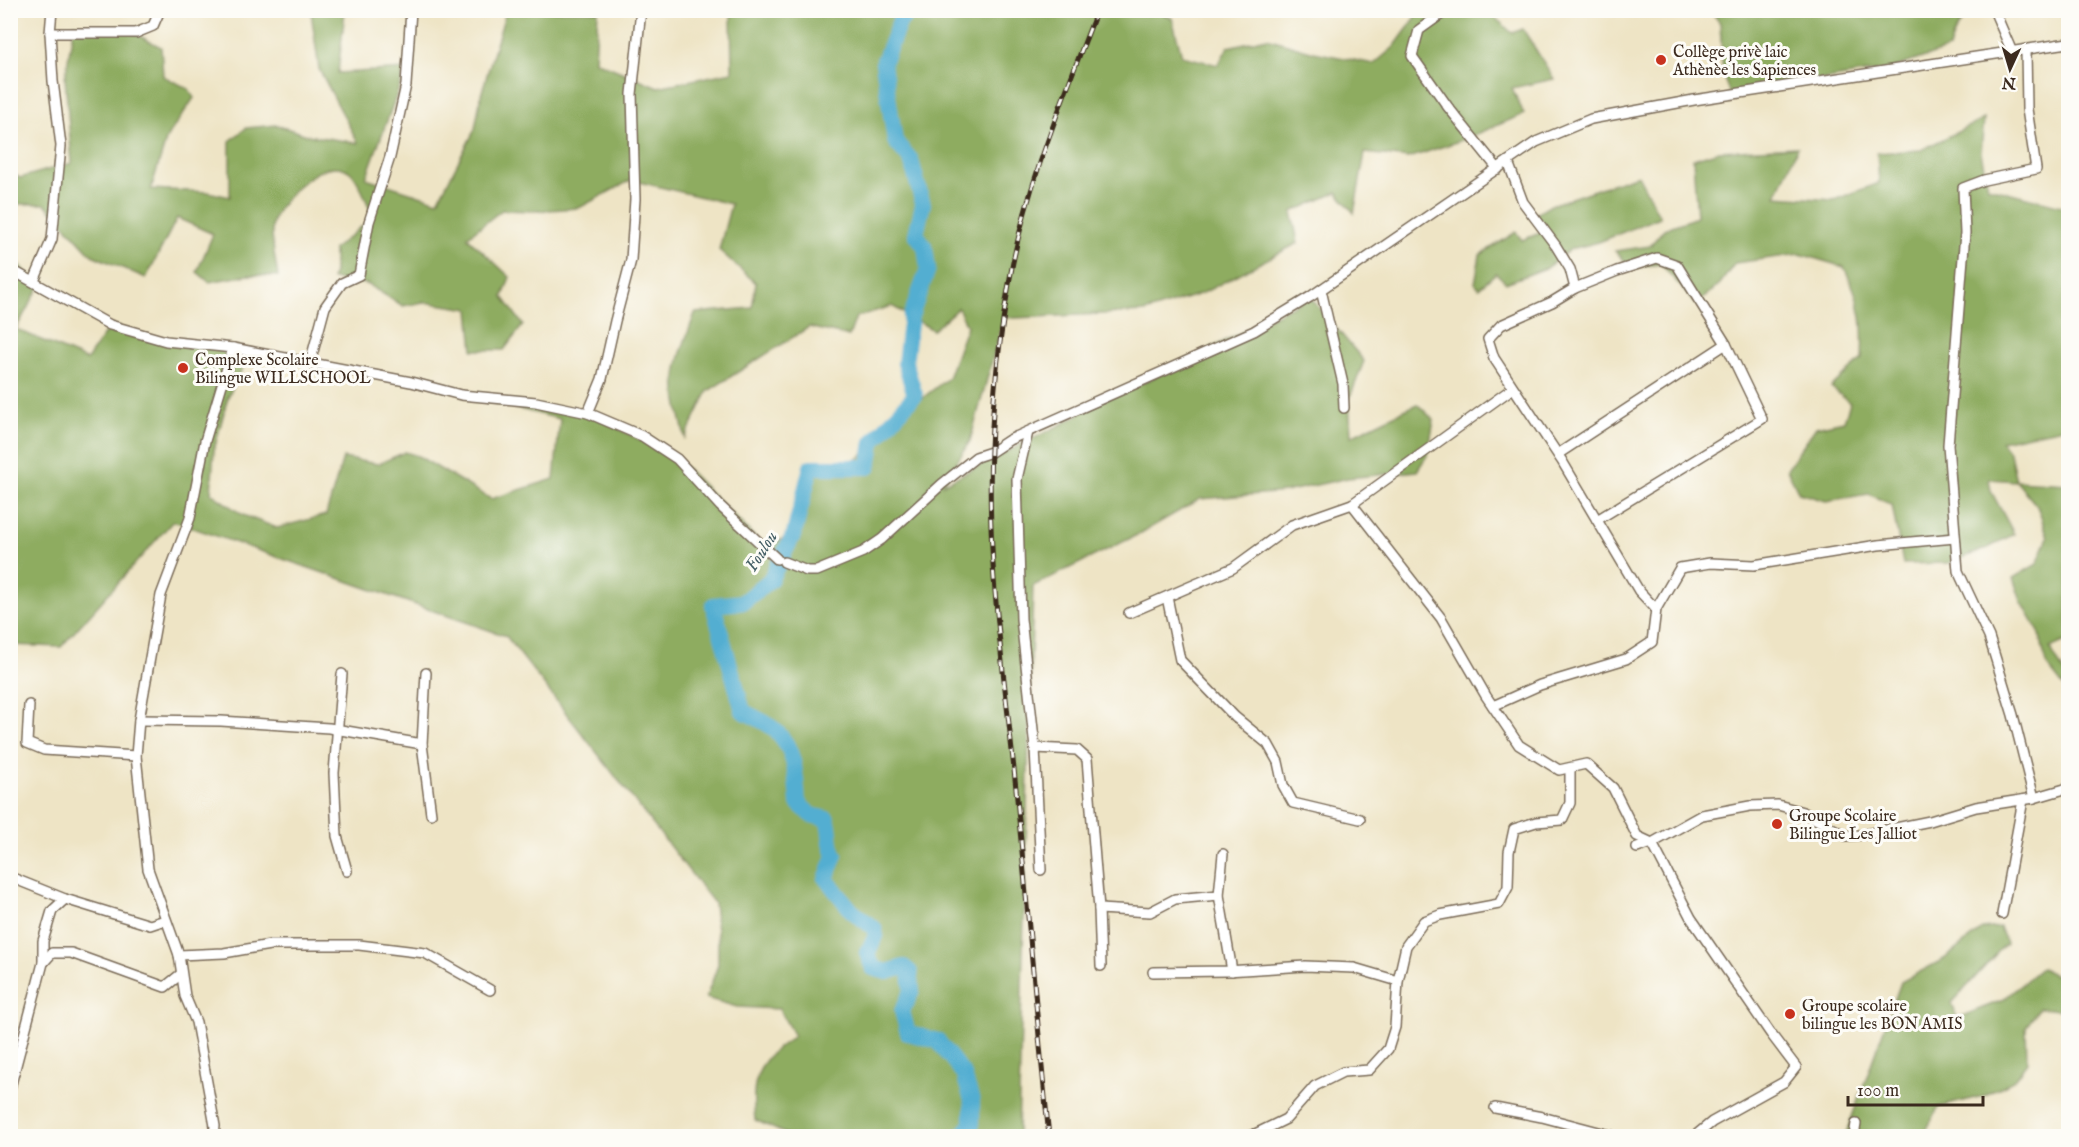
<svg xmlns="http://www.w3.org/2000/svg" width="2079" height="1147" font-family="'IM FELL English',serif">
	<rect width="100%" height="100%" fill="#fdfcf7"/>
	<filter id="ink" filterUnits="userSpaceOnUse"><feTurbulence type="fractalNoise" baseFrequency=".0167" numOctaves="2"/><feDisplacementMap in="SourceGraphic" scale="12" xChannelSelector="R" yChannelSelector="G"/><feConvolveMatrix kernelMatrix="1 2 1 2 8 2 1 2 1" color-interpolation-filters="sRGB"/></filter>
	<filter id="wash" filterUnits="userSpaceOnUse"><feTurbulence type="fractalNoise" baseFrequency=".008" numOctaves="4" result="noise"/><feDisplacementMap in="SourceGraphic" scale="24" xChannelSelector="R" yChannelSelector="G"/><feGaussianBlur stdDeviation="1.35" result="paint"/><feColorMatrix in="noise" values="0 0 0 0 0 0 0 0 0 0 0 0 0 0 0 0 0 1.4 0 .05"/><feComposite in="paint" operator="in"/></filter>
	<g filter="url(#wash)">
		<rect width="100%" height="100%" fill="#eee4c5"/>
		<g fill="#8eac60" stroke="#646b3f" stroke-width="1.5">
			<path d="M731 10 1155 11 1172 18 1182 56 1218 65 1228 47 1267 38 1314 52 1374 64 1394 47 1416 17 1411 11H1488L1512 33 1523 29 1554 79 1512 88 1524 114 1465 139 1409 158 1365 153 1354 213 1337 192 1292 212 1298 243 1203 293 1145 312 1014 318 1004 317 970 441 943 484 1060 425 1075 417 1088 406 1147 381 1310 297 1364 361 1349 400 1351 436 1417 404 1434 420 1428 454 1417 471 1348 478 1285 492 1200 499 1141 533 1033 586 1018 1136H790L755 1120C752 1092 753 1070 775 1050 781 1045 789 1041 794 1036L779 1009 737 1007 706 998 718 965V941L714 903 506 636 173 521 61 647 11 645V260L19 264 34 281 44 278 16 329 87 360 110 325 166 341 239 350 247 359 228 397 214 450 211 493 243 515 277 528 326 515 343 458 378 464 405 452 418 456 491 499 554 479 560 419 461 395 588 413 677 459 760 542 778 541 794 534 811 467 831 462 858 459 915 395 921 399 948 378 967 326 958 308 933 330 892 306 856 317 849 336 809 327 708 391 685 438C681 418 674 397 676 377 678 355 688 334 695 313L752 308 756 283 719 250 731 204 631 180 579 208 534 211 502 210 467 237 510 277 503 297 523 325 504 350H473L469 309 424 302 403 306 367 284 332 279 334 272V249L373 217C368 205 359 179 350 172 325 152 281 198 273 221 269 232 276 263 278 276L249 275 209 282 197 272 213 234 177 218 146 278 92 255 45 204H11V173L20 178 72 163 65 78 74 24 126 29 161 47 163 76 189 89 194 98 167 137 151 189 208 192 230 197V141L246 128 277 125 307 135 358 143 319 69 311 12 345 11 338 73 406 69 366 178 438 201 475 129 481 95 506 11H598L595 61 658 87 732 72Z"/>
			<path d="M1711 11H1972C1960 22 1953 32 1949 49L1890 69 1730 94 1723 76 1720 23Z"/>
			<path d="M1984 119 1981 153 1988 187 2065 207 2068 205V427L2001 441 2010 453 2016 481 2068 484V640L2050 648 2068 680V692L2046 664 2040 634 2021 601 2013 578 2037 564 2048 537 2037 506 2016 481 1989 479 1991 491 2014 534 1988 548 1949 563 1903 564 1892 505 1869 494 1826 501 1799 493 1787 469 1816 427 1844 421 1850 403 1831 387 1862 359C1864 321 1861 301 1844 267L1800 254 1735 263 1720 284 1696 304 1661 264 1632 268 1615 251 1650 246 1664 229 1697 217 1693 159 1719 151 1798 147 1776 196 1834 200 1879 183 1877 153 1921 150Z"/>
			<polygon points="1638,175 1660,217 1599,242 1571,249 1546,268 1506,283 1496,273 1479,288 1475,283 1480,255 1516,232 1522,240 1543,232 1536,214 1551,205"/>
			<polygon points="2000,927 2006,943 1952,1003 1957,1018 2003,1000 2041,968 2055,975 2068,975 2068,1011 2039,1008 2026,1027 2027,1062 2013,1081 1983,1096 1939,1107 1923,1136 1845,1136 1901,982 1944,959 1982,929"/>
		</g>
		<g fill="none" stroke-linecap="round" stroke-linejoin="round">
			<path stroke="#53aed1" stroke-width="16" d="M911 10 900 21 883 63 895 141 911 160 923 204 916 234 925 247 928 269 911 316 905 363 915 395 873 442 869 467H811L794 534 770 580 743 602 713 605 743 711C753 717 768 722 776 731 796 749 796 778 798 803L811 815 827 819C832 833 828 842 835 855L826 879 852 911 874 928 876 936 867 953 873 968 887 972 904 967 910 972 912 991 902 1011 908 1033 938 1041 964 1075 972 1101V1124L961 1136"/>
		</g>
	</g>
	<g filter="url(#ink)">
		<g fill="none" stroke-linecap="round" stroke-linejoin="round">
			<g stroke="#7a6b58" stroke-width="12">
				<g id="minor">
					<polyline points="1447,10 1419,30 1412,56 1448,107 1498,169"/>
					<polyline points="1994,10 2012,52"/>
					<polyline points="50,33 136,33 153,26 160,10"/>
					<polyline points="2026,50 2027,109 2036,169 1984,180 1963,188 1965,233 1948,445 1958,571 1989,637 2013,715 2034,798"/>
					<polyline points="1508,162 1523,202 1556,246 1570,269 1575,288 1552,302 1501,325 1488,339 1494,358 1562,461 1639,591 1656,609"/>
					<polyline points="10,269 110,325 166,341 233,348 411,382 461,395 536,402 588,413 642,436 677,459 720,506 777,559"/>
					<polyline points="34,281 52,239 61,146 53,81 50,33 52,10"/>
					<polyline points="1575,288 1617,271 1657,258 1677,265 1726,344 1762,419 1597,520"/>
					<polyline points="1321,290 1343,384 1344,408"/>
					<polyline points="310,363 325,307 342,283 359,275 369,222 390,157 406,85 411,10"/>
					<polyline points="588,413 602,379 615,321 631,260 635,199 632,94 641,10"/>
					<polyline points="1028,432 1017,479 1021,619 1035,748 1041,870"/>
					<polyline points="1558,454 1726,344"/>
					<polyline points="1352,504 1441,618 1486,696 1519,745 1559,770 1586,764 1613,788 1637,836 1652,843 1691,918 1771,1034 1796,1067 1784,1082 1712,1122 1695,1136"/>
					<polyline points="784,562 807,571 817,571 863,552 882,539 942,484 976,457 991,452 1009,440 1254,331 1310,297 1536,142 1591,119 1694,100 2068,43"/>
					<polyline points="1167,597 1180,660 1235,717 1268,744 1278,762 1283,785 1293,803 1360,819"/>
					<polyline points="1129,613 1233,568 1292,525 1352,504 1513,388"/>
					<polyline points="426,673 422,744 431,814"/>
					<polyline points="342,674 334,773 337,836 347,871"/>
					<polyline points="29,705 27,743 44,750 136,756"/>
					<polyline points="1493,706 1540,685 1626,659 1652,642 1656,609 1680,568 1710,563 1754,565 1878,545 1955,538"/>
					<polyline points="139,720 221,721 329,728 422,744"/>
					<polyline points="1035,748 1077,750 1087,759 1099,909 1101,966"/>
					<polyline points="1637,848 1652,843 1702,815 1750,806 1778,805 1803,812 1846,836 1862,835 1930,821 1976,807 2034,798 2068,788"/>
					<polyline points="1223,854 1219,895 1232,971"/>
					<polyline points="10,877 65,899 150,925 165,920"/>
					<polyline points="1099,909 1150,912 1175,899 1219,895"/>
					<polyline points="2002,914 2023,800"/>
					<polyline points="179,955 224,953 270,945 359,945 425,953 490,990"/>
					<polyline points="43,963 52,953 71,953 165,987 181,974"/>
					<polyline points="1153,972 1227,971 1305,966 1354,968 1398,981"/>
					<polyline points="10,1088 43,963 43,941 52,911 65,899"/>
					<polyline points="1495,1108 1542,1117 1614,1136"/>
					<polyline points="214,1136 215,1126 196,1022 185,996 179,955 148,869 136,756 139,720 161,595 190,518 205,441 233,348"/>
					<polyline points="1251,1136 1286,1119 1315,1086 1343,1072 1369,1070 1388,1049 1395,1027 1398,981 1406,946 1424,921 1440,915 1499,904 1508,887 1509,852 1514,829 1536,822 1562,820 1570,803 1570,768"/>
					<polyline points="1854,1136 1856,1124"/>
				</g>
			</g>
			<use href="#minor" stroke="#fff" stroke-width="9"/>
			<g stroke="#3b2a1e" stroke-width="5">
				<path id="rail" d="M1049 1136C1037 1024 1028 911 1017 799 1006 683 986 566 991 449 993 392 1000 334 1010 278 1026 186 1064 97 1097 10"/>
			</g>
			<use href="#rail" stroke="#fdfcf7" stroke-width="3" stroke-dasharray="9" stroke-linecap="butt"/>
		</g>
	</g>
	<g fill="#c8321e" stroke="#fdfcf7" stroke-width="2">
		<circle cx="1661" cy="60" r="6"/>
		<circle cx="183" cy="368" r="6"/>
		<circle cx="1777" cy="824" r="6"/>
		<circle cx="1790" cy="1014" r="6"/>
	</g>
	<g text-anchor="middle" stroke-width="6" stroke-linejoin="round" paint-order="stroke">
		<g font-size="16" fill="#3b2a1e" stroke="#fdfcf7" text-anchor="start">
			<text x="1673" y="57">Collège privè laic<tspan x="1673" dy="18">Athènèe les Sapiences</tspan></text>
			<text x="195" y="365">Complexe Scolaire<tspan x="195" dy="18">Bilingue WILLSCHOOL</tspan></text>
			<text x="1789" y="821">Groupe Scolaire<tspan x="1789" dy="18">Bilingue Les Jalliot</tspan></text>
			<text x="1802" y="1011">Groupe scolaire<tspan x="1802" dy="18">bilingue les BON AMIS</tspan></text>
		</g>
		<g font-size="18" font-style="italic" fill="#455f66" stroke="#fdfcf7">
			<text transform="translate(761 551) rotate(-58)" y="6">Foulou</text>
		</g>
	</g>
	<rect width="2079" height="1147" fill="none" stroke="#fdfcf7" stroke-width="36"/>
	<g transform="translate(2010 69) rotate(184)" stroke="#fdfcf7" stroke-width="4.5" paint-order="stroke">
	<path d="M0-4.5L10 22L0 15L-10 22Z" fill="#3b2a1e"/>
	<text y="-9" font-size="16" font-weight="bold" text-anchor="middle" fill="#3b2a1e">N</text>
	</g>
	<path d="M1848 1096v9h135v-9" fill="none" stroke="#3b2a1e" stroke-width="3"/>
	<text x="1857" y="1096" font-size="18" fill="#3b2a1e" stroke="#fdfcf7" stroke-width="4.5" paint-order="stroke">100 m</text>
</svg>
